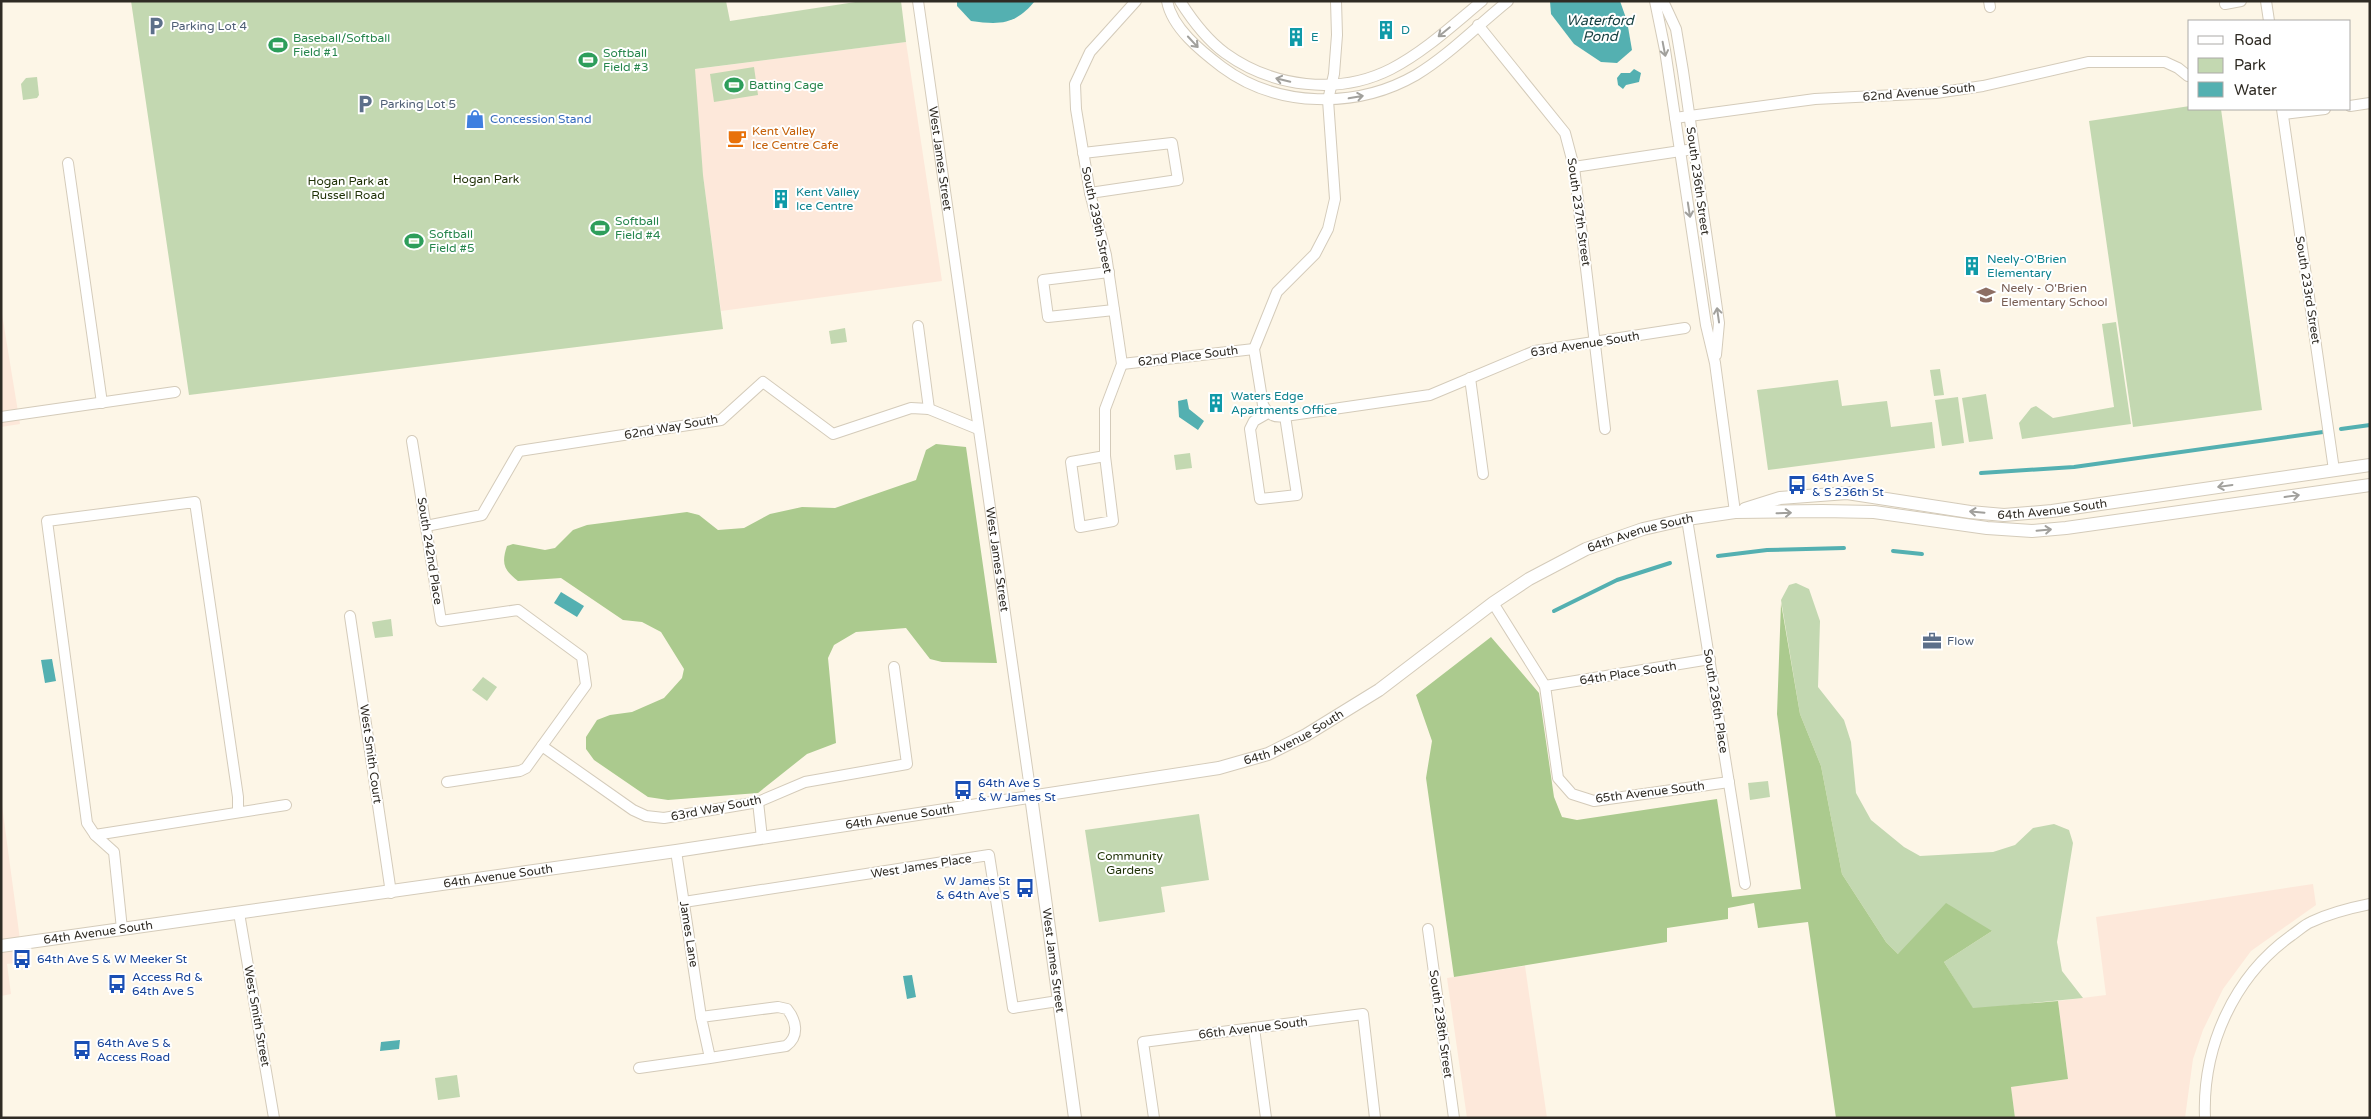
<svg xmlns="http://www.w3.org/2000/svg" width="2371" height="1119" font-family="'Varela Round',sans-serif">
	<rect width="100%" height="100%" fill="#fdf6e7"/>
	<g fill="#fde8da">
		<polygon points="906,42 942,281 721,311 689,70"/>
		<polygon points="1,308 20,424 1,427"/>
		<polygon points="1,798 23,962 7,964 11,994 1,996"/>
		<polygon points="2313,884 2316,905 2251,951 2223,989 2203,1030 2193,1059 2185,1118 2015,1118 2011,1087 2068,1079 2058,1001 2106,995 2096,917"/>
		<polygon points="1525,966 1547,1118 1467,1118 1447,978"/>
	</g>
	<g fill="#c3d8b1">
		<polygon points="131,1 726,1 730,21 862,1 901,1 906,42 695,69 703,175 723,329 189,395"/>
		<polygon points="754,67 758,95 714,102 710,74"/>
		<polygon points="37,77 39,95 37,98 23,100 21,84 26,78"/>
		<polygon points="2190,106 2190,109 2221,109 2262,410 2133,427 2089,121"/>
		<polygon points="2116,322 2131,424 2022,439 2019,423 2031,408 2036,406 2053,418 2114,407 2102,324"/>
		<polygon points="845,328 847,342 831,344 829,331"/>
		<polygon points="1940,369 1944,395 1934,396 1930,370"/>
		<polygon points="1838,380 1842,406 1887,401 1891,427 1932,422 1935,448 1768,470 1757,390"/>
		<polygon points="1986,394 1993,439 1969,442 1962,398"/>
		<polygon points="1958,397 1964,443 1942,446 1935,400"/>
		<polygon points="1190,453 1192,468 1176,470 1174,455"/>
		<polygon points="1796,583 1809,589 1820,621 1818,687 1844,720 1851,742 1856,793 1871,820 1904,847 1920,856 1993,852 2015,845 2033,828 2054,824 2069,830 2073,843 2057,942 2062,971 2083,998 1973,1009 1944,962 1992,931 1898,954 1886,942 1842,874 1821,766 1800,714 1781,600 1789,585"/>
		<polygon points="391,619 393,636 375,638 372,622"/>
		<polygon points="483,677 497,687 487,701 472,690"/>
		<polygon points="1768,781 1770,797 1750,800 1748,783"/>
		<polygon points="1199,814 1209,880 1161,887 1165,912 1099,922 1085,830"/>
		<polygon points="457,1075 460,1097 438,1100 435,1078"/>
	</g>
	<g fill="#abca8e">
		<path d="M936 444 966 447 997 663 942 662 930 659 906 628 856 632 834 645 828 658 836 743 807 754 758 793 668 800 648 797 594 760 586 749V737L597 720 610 715 632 712 664 698 682 678 684 669 661 632 642 622 623 620 561 578 518 581C504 570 501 564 507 546L513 544 545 550 555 548 573 530 587 525 687 512 699 515 718 530 744 528 770 514 802 507 835 508 916 480 926 450Z"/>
		<polygon points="1781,603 1800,714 1821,766 1842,874 1886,942 1898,954 1946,903 1992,931 1944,962 1973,1008 2058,1001 2068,1079 2011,1087 2015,1118 1836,1118 1808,922 1758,928 1754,903 1728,908 1728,919 1667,928 1667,942 1454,977 1426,778 1432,741 1416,695 1491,637 1539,693 1554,797 1562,817 1577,820 1717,799 1732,897 1801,889 1777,714"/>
	</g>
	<g fill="#54b0b1">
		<path d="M957 1H1035C1015 25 1000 25 971 21L957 6Z"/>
		<polygon points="1550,1 1620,1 1627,21 1632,50 1617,63 1601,62 1574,44 1551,14"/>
		<polygon points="1634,69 1641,73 1639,82 1626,85 1623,89 1618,85 1617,78 1621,73 1630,73"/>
		<polygon points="1187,399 1189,409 1204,421 1198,430 1179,417 1178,401"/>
		<polygon points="561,592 584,606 577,617 554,603"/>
		<polygon points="52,659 56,681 45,683 41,660"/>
		<polygon points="912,975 916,997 907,999 903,976"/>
		<polygon points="400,1040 399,1049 380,1051 381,1042"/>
	</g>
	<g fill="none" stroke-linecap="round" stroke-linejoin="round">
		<g stroke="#54b0b1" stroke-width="4">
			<polyline points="2341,429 2370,425"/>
			<polyline points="1981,473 2074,467 2323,432"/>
			<polyline points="1893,551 1922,554"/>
			<polyline points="1718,556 1767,550 1844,548"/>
			<polyline points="1554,611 1617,580 1670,563"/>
		</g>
		<g stroke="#d4cbba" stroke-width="12">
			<g id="minor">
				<path id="s1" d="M918 1 1031 796"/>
				<path d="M1167 1C1172 28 1201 51 1222 67 1277 108 1357 109 1416 75 1449 55 1478 25 1508 1"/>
				<path d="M1180 1C1192 20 1206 39 1225 53 1272 87 1338 96 1391 69 1424 52 1453 25 1482 1"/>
				<polyline points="1655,1 1665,50 1706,325 1715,363 1735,512"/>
				<polyline points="1663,1 1676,29 1683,71 1719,323 1716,355"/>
				<polyline points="1989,1 1990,7"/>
				<polyline points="2266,1 2269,21"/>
				<polyline points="2225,4 2241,1"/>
				<polyline points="1478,25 1565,133 1574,167 1605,429"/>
				<polyline points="2350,106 2370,103"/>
				<polyline points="2282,109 2334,470"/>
				<polyline points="2283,114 2325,109"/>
				<polyline points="1675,118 1815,99 1936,93 1983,86 2088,62 2165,62 2178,68 2188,76"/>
				<polyline points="1083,153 1172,143 1178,180 1090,193"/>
				<polyline points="68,163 102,403"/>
				<polyline points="1574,167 1687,150"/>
				<polyline points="1109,272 1043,280 1048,317 1114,310"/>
				<polyline points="918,326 929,409"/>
				<polyline points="1122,364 1254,349"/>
				<polyline points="1470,378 1483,474"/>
				<path d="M1268 413 1254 421 1250 429 1260 499 1297 495 1285 416C1274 418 1269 415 1263 405L1254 349 1277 292 1315 254 1328 229 1335 199 1328 100 1334 74 1337 35 1336 1"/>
				<polyline points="1285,416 1430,395 1535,351 1685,328"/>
				<polyline points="1,417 175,392"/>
				<polyline points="412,441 441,621 518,610 582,657 586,685 526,768 520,771 447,782"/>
				<polyline points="1105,456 1071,462 1080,527 1113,521 1105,456 1105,409 1122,364 1106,255 1090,193 1076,109 1075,84 1090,52 1136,1"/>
				<polyline points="1687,519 1745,884"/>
				<polyline points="426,526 482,515 519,451 721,420 763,382 833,434 911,408 929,409 978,429"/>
				<polyline points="1493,603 1545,686 1558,778 1572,794 1594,801 1729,782"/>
				<polyline points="350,616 391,893"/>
				<polyline points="1545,686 1710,659"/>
				<polyline points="542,746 633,810 646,816 664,818 758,802 805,782 907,764 894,667"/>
				<polyline points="758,802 762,838"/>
				<polyline points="95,835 286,805"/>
				<polyline points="676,851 701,1017"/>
				<polyline points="684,902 989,855 1013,1008 1058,1001"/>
				<polyline points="239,913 274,1118"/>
				<polyline points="122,929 114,852 95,835 87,823 47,521 195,502 238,797 238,812"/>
				<polyline points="1428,929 1454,1118"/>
				<polyline points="1254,1028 1266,1118"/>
				<path d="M639 1068 710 1058 701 1017 778 1007 787 1009C796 1020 800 1036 786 1046L710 1058"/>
				<polyline points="1154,1118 1143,1042 1363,1014 1375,1118"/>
				<path d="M2205 1118C2202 1047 2234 976 2292 935 2298 931 2304 925 2311 922 2330 913 2350 908 2370 904"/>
			</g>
		</g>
		<g stroke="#d4cbba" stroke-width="14">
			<g id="tertiary">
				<path id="s2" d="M1745 509 1780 498 1847 493 1970 512 2004 515 2052 511 2370 465"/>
				<path id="s3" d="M1031 796 1075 1118"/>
				<path id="s4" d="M1 946 676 851 1219 768 1268 754 1306 735 1379 690 1493 603 1529 579 1586 549 1643 529 1687 519 1735 512 1822 511 1874 512 1987 528 2032 531 2066 528 2370 485"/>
			</g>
		</g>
		<use href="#minor" stroke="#fff" stroke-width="10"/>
		<use href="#tertiary" stroke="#fff" stroke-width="12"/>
	</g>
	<defs><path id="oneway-shaft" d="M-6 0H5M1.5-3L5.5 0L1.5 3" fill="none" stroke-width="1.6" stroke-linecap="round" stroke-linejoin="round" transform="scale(1.25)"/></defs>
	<g stroke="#a1a09c">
		<use href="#oneway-shaft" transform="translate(1444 32) rotate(141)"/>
		<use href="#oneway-shaft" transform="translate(1193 42) rotate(47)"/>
		<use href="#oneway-shaft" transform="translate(1664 49) rotate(79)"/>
		<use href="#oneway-shaft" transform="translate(1283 80) rotate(-166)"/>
		<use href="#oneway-shaft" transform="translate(1356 97) rotate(-10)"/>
		<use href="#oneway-shaft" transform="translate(1689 210) rotate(81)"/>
		<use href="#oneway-shaft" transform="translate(1718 315) rotate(-98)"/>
		<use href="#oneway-shaft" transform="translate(2225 486) rotate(172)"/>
		<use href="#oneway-shaft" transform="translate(2292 496) rotate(-8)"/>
		<use href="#oneway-shaft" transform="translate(1977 512) rotate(-175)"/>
		<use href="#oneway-shaft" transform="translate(1784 513) rotate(-2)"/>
		<use href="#oneway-shaft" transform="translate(2044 530) rotate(-5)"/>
	</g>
	<defs>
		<g id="parking-bare" transform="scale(1.5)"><path d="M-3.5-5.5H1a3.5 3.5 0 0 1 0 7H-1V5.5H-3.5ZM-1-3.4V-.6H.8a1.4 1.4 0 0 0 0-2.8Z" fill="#5c6f8a" stroke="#fff" stroke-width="2.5" paint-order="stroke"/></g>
		<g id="building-bare" transform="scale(1.5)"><path d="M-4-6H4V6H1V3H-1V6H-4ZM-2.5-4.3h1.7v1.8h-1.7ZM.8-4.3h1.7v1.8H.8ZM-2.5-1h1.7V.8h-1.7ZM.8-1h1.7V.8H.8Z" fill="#0f9aa8" stroke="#fff" stroke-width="2.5" paint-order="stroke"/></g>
		<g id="stadium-bare" transform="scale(1.5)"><path d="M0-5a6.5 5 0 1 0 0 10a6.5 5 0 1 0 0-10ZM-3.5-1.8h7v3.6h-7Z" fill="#2e9e5b" stroke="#fff" stroke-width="2.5" paint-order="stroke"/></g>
		<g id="shop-bare" transform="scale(1.5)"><path d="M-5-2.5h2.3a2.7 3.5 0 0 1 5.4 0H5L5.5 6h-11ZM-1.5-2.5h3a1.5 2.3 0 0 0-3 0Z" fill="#3f7fe0" stroke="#fff" stroke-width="2.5" paint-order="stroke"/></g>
		<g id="cafe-bare" transform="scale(1.5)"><path d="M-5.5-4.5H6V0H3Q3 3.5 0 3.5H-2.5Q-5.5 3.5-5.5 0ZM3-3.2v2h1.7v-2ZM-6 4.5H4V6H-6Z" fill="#e8710a" stroke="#fff" stroke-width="2.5" paint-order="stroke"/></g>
		<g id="school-bare" transform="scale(1.5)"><path d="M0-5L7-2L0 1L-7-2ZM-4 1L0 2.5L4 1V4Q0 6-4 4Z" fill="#8d6e63" stroke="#fff" stroke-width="2.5" paint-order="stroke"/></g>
		<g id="bus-bare" transform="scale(1.5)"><path d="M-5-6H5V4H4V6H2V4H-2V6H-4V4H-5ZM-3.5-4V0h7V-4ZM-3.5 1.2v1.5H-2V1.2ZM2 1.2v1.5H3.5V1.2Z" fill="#1a4fb4" stroke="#fff" stroke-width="2.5" paint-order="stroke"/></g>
		<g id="office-bare" transform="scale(1.5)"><path d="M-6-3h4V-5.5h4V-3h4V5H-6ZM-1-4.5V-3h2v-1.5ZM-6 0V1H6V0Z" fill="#5c6f8a" stroke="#fff" stroke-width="2.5" paint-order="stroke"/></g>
	</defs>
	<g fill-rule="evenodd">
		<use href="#parking-bare" x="156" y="26"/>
		<use href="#building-bare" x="1386" y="30"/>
		<use href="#building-bare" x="1296" y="37"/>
		<use href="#stadium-bare" x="278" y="45"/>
		<use href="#stadium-bare" x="588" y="60"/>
		<use href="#stadium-bare" x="734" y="85"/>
		<use href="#parking-bare" x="365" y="104"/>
		<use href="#shop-bare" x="475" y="119"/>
		<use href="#cafe-bare" x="737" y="138"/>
		<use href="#building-bare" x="781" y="199"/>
		<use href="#stadium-bare" x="600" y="228"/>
		<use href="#stadium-bare" x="414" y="241"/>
		<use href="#building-bare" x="1972" y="266"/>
		<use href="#school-bare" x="1986" y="295"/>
		<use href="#building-bare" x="1216" y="403"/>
		<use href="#bus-bare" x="1797" y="485"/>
		<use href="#office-bare" x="1932" y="641"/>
		<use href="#bus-bare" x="963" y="790"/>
		<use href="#bus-bare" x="1025" y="888"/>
		<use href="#bus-bare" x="22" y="959"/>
		<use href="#bus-bare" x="117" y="984"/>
		<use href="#bus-bare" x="82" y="1050"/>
	</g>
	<g text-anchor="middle" stroke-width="4" stroke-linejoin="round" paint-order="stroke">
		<g font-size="12" fill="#4e5e75" stroke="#fff" text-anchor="start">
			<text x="171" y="30">Parking Lot 4</text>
			<text x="380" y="108">Parking Lot 5</text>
			<text x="1947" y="645">Flow</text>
		</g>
		<g font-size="12" fill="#0d838f" stroke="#fff" text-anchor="start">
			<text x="1401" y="34">D</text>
			<text x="1311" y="41">E</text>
			<text x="796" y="196">Kent Valley<tspan x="796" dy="14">Ice Centre</tspan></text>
			<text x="1987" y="263">Neely-O'Brien<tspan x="1987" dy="14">Elementary</tspan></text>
			<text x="1231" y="400">Waters Edge<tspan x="1231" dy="14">Apartments Office</tspan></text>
		</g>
		<g font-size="12" fill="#27864d" stroke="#fff" text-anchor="start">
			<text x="293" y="42">Baseball/Softball<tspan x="293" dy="14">Field #1</tspan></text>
			<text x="603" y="57">Softball<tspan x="603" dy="14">Field #3</tspan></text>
			<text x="749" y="89">Batting Cage</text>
			<text x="615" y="225">Softball<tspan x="615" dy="14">Field #4</tspan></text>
			<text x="429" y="238">Softball<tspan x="429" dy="14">Field #5</tspan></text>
		</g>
		<g font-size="12" fill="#2f2b24" stroke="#fff">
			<text transform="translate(1919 92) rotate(-5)" y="4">62nd Avenue South</text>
			<text dy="4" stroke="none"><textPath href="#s1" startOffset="159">West James Street</textPath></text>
			<text transform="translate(1698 181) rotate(82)" y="4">South 236th Street</text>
			<text transform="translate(1579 212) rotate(82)" y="4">South 237th Street</text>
			<text transform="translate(1097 220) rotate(78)" y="4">South 239th Street</text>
			<text transform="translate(2308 290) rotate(81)" y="4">South 233rd Street</text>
			<text transform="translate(1585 344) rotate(-9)" y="4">63rd Avenue South</text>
			<text transform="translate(1188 356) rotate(-7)" y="4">62nd Place South</text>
			<text transform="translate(671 427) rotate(-10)" y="4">62nd Way South</text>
			<text dy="4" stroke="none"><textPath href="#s2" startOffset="311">64th Avenue South</textPath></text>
			<text dy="4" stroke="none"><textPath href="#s4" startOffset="1718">64th Avenue South</textPath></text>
			<text transform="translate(430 551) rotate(81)" y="4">South 242nd Place</text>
			<text dy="4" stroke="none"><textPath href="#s1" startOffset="564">West James Street</textPath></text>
			<text transform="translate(1628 673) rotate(-9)" y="4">64th Place South</text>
			<text transform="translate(1716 701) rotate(81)" y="4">South 236th Place</text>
			<text dy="4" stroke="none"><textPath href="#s4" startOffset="1312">64th Avenue South</textPath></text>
			<text transform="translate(371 754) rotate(82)" y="4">West Smith Court</text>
			<text transform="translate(1650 792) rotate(-7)" y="4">65th Avenue South</text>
			<text transform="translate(716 808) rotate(-11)" y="4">63rd Way South</text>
			<text dy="4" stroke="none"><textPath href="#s4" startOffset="908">64th Avenue South</textPath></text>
			<text transform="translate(921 866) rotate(-9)" y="4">West James Place</text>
			<text dy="4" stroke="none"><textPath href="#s4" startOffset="502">64th Avenue South</textPath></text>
			<text dy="4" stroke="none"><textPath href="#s4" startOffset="98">64th Avenue South</textPath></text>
			<text transform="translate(689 934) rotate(81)" y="4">James Lane</text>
			<text dy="4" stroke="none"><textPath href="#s3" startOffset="166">West James Street</textPath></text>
			<text transform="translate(257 1016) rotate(80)" y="4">West Smith Street</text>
			<text transform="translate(1441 1024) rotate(82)" y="4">South 238th Street</text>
			<text transform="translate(1253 1028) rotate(-7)" y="4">66th Avenue South</text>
		</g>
		<g font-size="12" fill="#366cbe" stroke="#fff" text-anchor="start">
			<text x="490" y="123">Concession Stand</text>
		</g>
		<g font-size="12" fill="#c56008" stroke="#fff" text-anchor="start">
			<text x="752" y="135">Kent Valley<tspan x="752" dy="14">Ice Centre Cafe</tspan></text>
		</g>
		<g font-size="12" fill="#1e3005" stroke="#fff">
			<text x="486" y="183">Hogan Park</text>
			<text x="348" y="185">Hogan Park at<tspan x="348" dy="14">Russell Road</tspan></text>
			<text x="1130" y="860">Community<tspan x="1130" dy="14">Gardens</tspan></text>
		</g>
		<g font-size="12" fill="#785e54" stroke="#fff" text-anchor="start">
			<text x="2001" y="292">Neely - O'Brien<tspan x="2001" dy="14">Elementary School</tspan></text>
		</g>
		<g font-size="12" fill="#164399" stroke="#fff" text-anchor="start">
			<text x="1812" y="482">64th Ave S<tspan x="1812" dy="14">&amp; S 236th St</tspan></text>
			<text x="978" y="787">64th Ave S<tspan x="978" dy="14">&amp; W James St</tspan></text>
			<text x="1010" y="885" text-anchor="end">W James St<tspan x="1010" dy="14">&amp; 64th Ave S</tspan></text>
			<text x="37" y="963">64th Ave S &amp; W Meeker St</text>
			<text x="132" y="981">Access Rd &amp;<tspan x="132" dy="14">64th Ave S</tspan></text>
			<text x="97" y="1047">64th Ave S &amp;<tspan x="97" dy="14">Access Road</tspan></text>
		</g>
		<g font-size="14" font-style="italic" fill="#133e3f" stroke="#fff">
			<text x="1600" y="25">Waterford<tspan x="1600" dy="16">Pond</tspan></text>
		</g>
	</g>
	<rect width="2371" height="1119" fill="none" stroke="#2f2b24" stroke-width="5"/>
	<rect x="2188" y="20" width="162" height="90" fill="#ffffff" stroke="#acaaa7"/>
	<rect x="2198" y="36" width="25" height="8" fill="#ffffff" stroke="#acaaa7"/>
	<text x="2234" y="45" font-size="15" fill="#2f2b24">Road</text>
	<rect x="2198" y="58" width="25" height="15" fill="#c3d8b1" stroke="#acaaa7"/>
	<text x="2234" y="70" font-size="15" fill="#2f2b24">Park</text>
	<rect x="2198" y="82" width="25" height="15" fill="#54b0b1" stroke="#acaaa7"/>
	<text x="2234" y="95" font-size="15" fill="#2f2b24">Water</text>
</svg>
